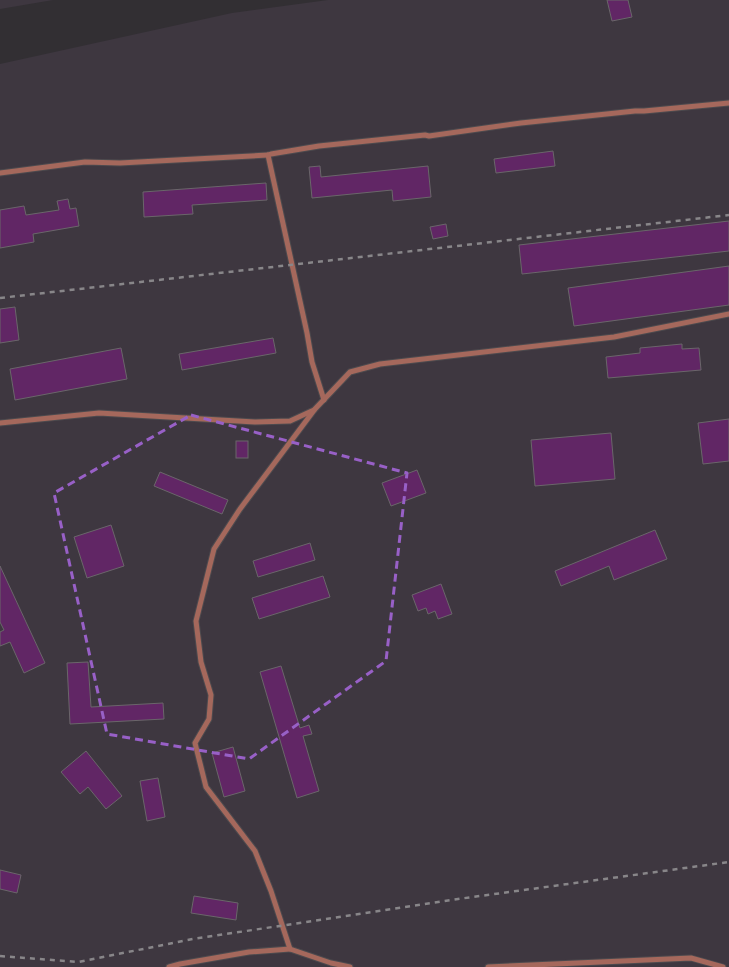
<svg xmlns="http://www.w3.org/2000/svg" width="729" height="967" font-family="Overpass,sans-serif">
	<rect width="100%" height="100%" fill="#322f33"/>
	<g fill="#3e3740">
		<polygon points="0,0 53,0 0,9"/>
		<polygon points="328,0 729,0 729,967 0,967 0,64 232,13"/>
	</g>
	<g fill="#612665" stroke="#6a666a">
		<polygon points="607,0 628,0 632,17 612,21"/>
		<polygon points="553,151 555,166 496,173 494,159"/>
		<polygon points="320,166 321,177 428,166 431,197 393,201 392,190 312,198 309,167"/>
		<polygon points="266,183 267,200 192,205 193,214 144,217 143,192"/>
		<polygon points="68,199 70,209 76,208 79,226 33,234 34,242 0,248 0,210 24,206 26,215 59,210 57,201"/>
		<polygon points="729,221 729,251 522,274 519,245"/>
		<polygon points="446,224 448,236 433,239 430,227"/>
		<polygon points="729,266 729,305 574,326 568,288"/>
		<polygon points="15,307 19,340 0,343 0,309"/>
		<polygon points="273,338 276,353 182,370 179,354"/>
		<polygon points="682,344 682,349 699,348 701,370 608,378 606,357 640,353 640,348"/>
		<polygon points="121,348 127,379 15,400 10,369"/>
		<polygon points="729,419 729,461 703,464 698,423"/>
		<polygon points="611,433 615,479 535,486 531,440"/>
		<rect x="236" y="441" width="12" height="17"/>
		<polygon points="417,470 426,493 391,506 382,483"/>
		<polygon points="160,472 228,500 222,514 154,486"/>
		<polygon points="111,525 124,566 87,578 74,537"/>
		<polygon points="655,530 667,559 614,580 609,566 561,586 555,571"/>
		<polygon points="310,543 315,560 258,577 253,561"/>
		<polygon points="0,566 45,663 24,673 10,642 0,646 0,632 4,630 0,622"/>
		<polygon points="323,576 330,597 259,619 252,598"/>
		<polygon points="441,584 452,614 438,619 435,611 428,614 426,608 418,611 412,595"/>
		<polygon points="88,662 91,707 163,703 164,719 70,724 67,663"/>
		<polygon points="281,666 300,728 309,725 312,734 303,736 319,791 297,798 260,672"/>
		<polygon points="233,747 245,791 224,797 212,753"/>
		<polygon points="86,751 122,796 106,809 88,787 80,794 61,772"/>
		<polygon points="158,778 165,817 147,821 140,781"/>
		<polygon points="0,870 21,875 17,893 0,889"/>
		<polygon points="194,896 238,903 236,920 191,913"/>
	</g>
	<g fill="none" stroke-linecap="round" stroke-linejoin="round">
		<g stroke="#4d4a4e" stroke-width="7">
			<g id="lane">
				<polyline points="268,155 307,333 312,362 324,400"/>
				<polyline points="0,173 85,162 120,163 268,155 271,154 319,146 425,135 429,136 521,123 635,111 644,111 729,103"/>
				<polyline points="0,423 99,413 255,422 290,421 314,410"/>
				<polyline points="169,967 180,964 249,952 290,949"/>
				<polyline points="350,967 331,963 290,949 271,891 255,851 206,787 195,743 209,719 211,695 201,662 196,621 214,549 240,509 315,409 350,372 380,364 614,337 729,314"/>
				<polyline points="488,967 691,958 723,967"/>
			</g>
		</g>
		<use href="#lane" stroke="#a5685c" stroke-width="5"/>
		<g stroke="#888689" stroke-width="2.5" stroke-dasharray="5 5" stroke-linecap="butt">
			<polyline points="0,298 729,215"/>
			<polyline points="0,956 78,962 193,939 458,899 729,862"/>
		</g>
	</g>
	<path fill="none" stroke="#9860c7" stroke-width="3" stroke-dasharray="8 5" stroke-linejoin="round" d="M191 415 407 473 386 661 249 759 107 734 54 493Z"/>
</svg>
